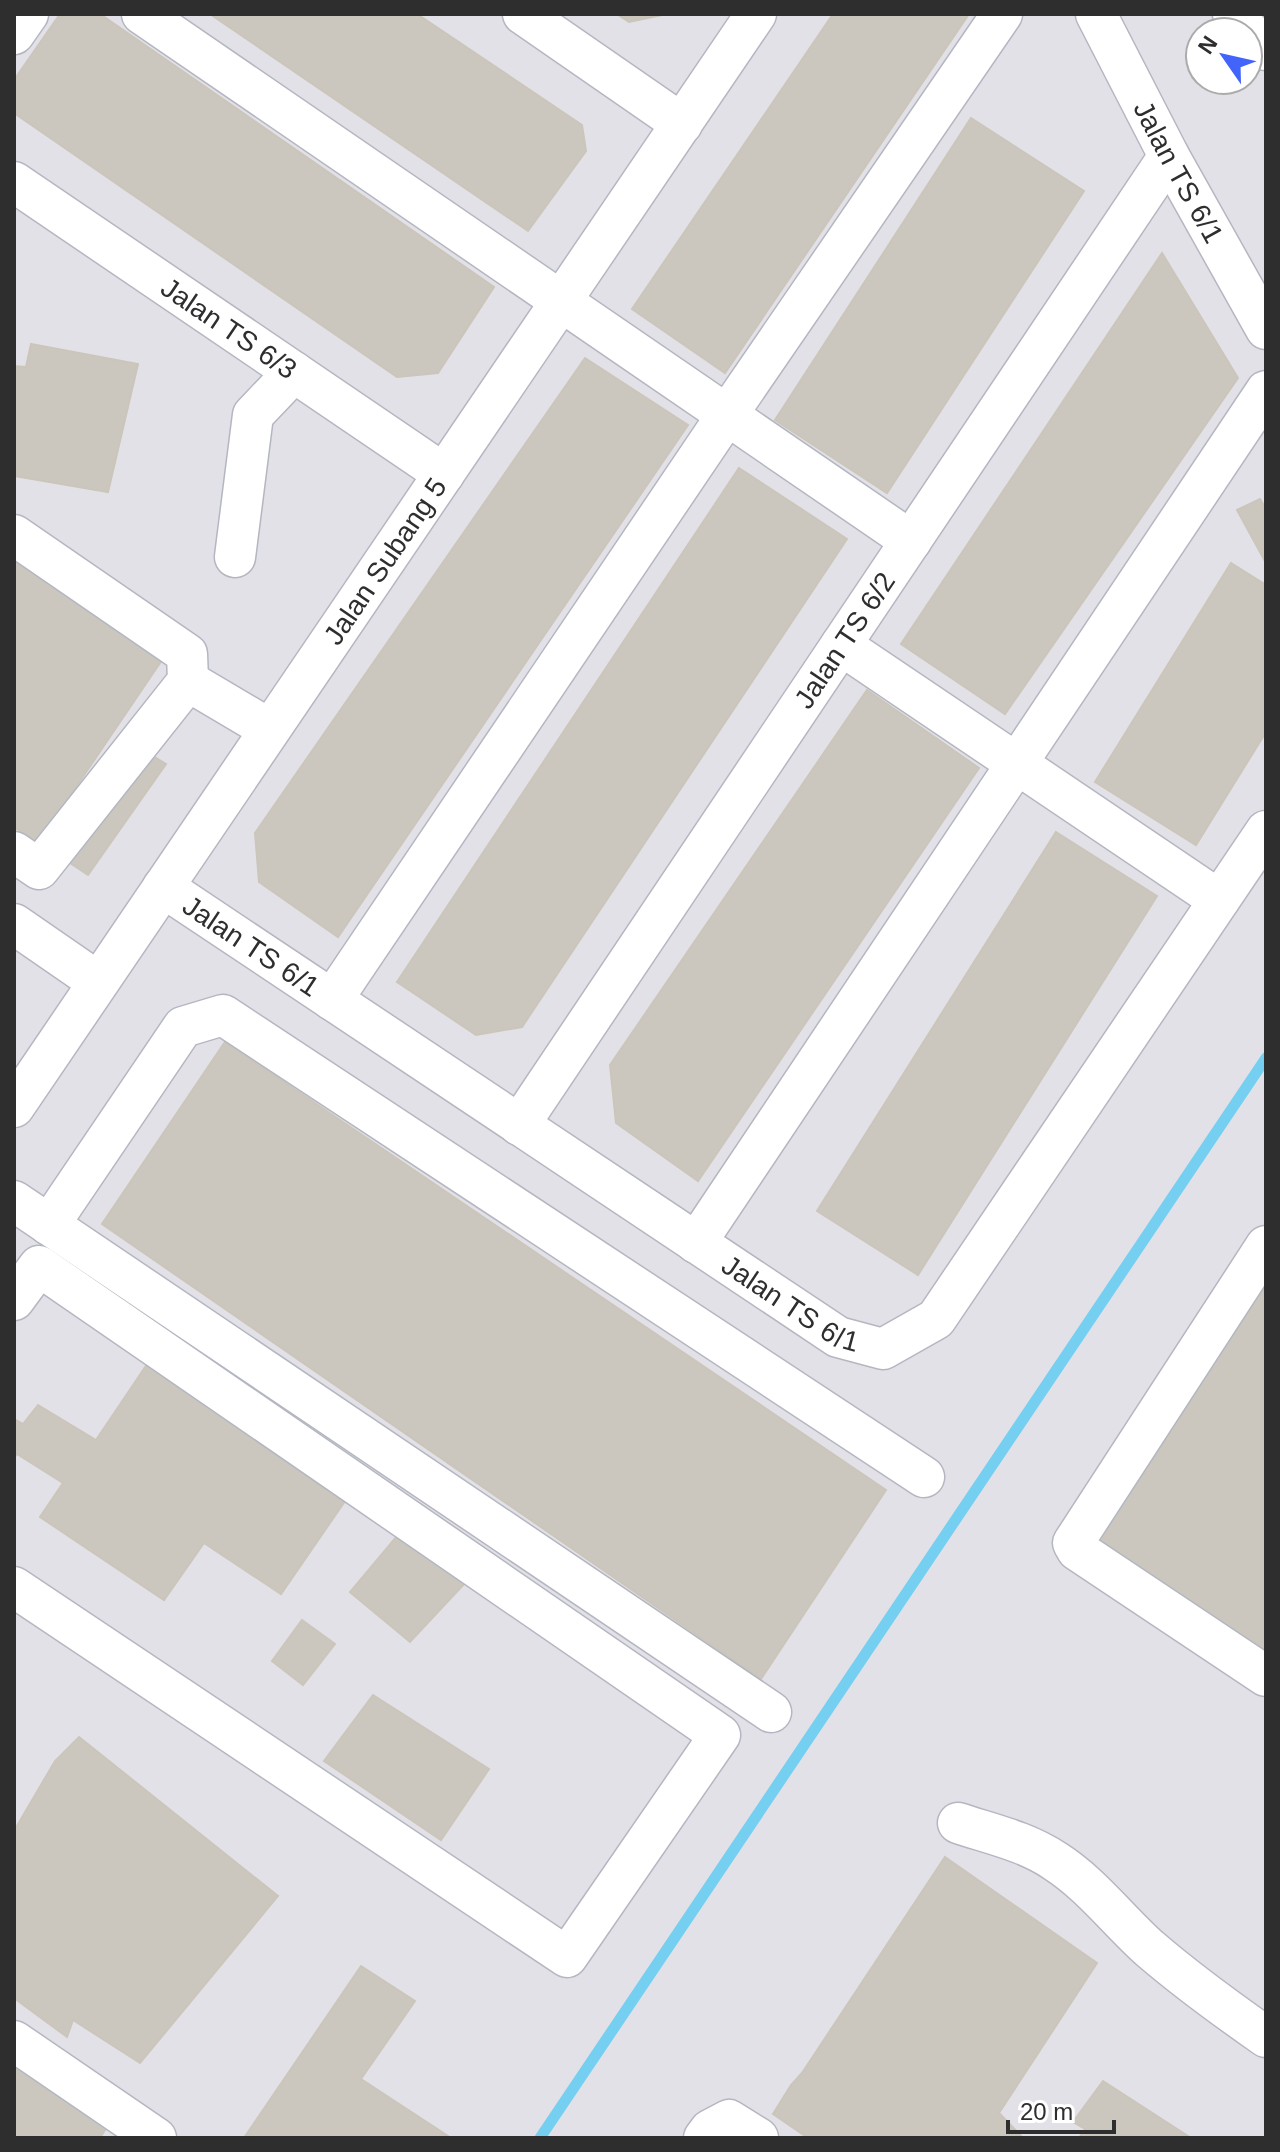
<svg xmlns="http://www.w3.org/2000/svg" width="1280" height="2152" font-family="Arial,sans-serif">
	<rect width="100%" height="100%" fill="#efe9e1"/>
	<path fill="#e3e1e8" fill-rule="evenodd" d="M14 14H1266V2138H14ZM1200 32H1248V80H1200Z"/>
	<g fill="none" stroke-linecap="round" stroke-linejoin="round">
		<polyline stroke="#75cff0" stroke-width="11" points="540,2138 1266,1058"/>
	</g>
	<g fill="#cbc7bf" stroke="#cbc5ba" stroke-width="2">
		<polygon points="60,14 100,14 494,287 438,373 397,377 14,113 14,80"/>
		<polygon points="210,14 417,14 582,125 586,151 528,231"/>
		<polygon points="617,14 667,14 629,22"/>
		<polygon points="833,14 969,14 725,373 632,309"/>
		<polygon points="971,118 1084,191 887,493 775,420"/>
		<polygon points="1162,253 1238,378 1005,714 901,644"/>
		<polygon points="31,344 138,364 108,492 14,476 14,366 26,367"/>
		<polygon points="585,358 688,425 338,937 259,882 255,833"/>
		<polygon points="739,468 847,539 522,1027 476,1035 397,982"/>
		<polygon points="1260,499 1266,509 1266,563 1237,510"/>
		<polygon points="14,556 164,657 38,843 14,827"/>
		<polygon points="1231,563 1266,585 1266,732 1196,845 1095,782"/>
		<polygon points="867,690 979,768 698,1181 616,1123 610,1065"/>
		<polygon points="145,751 166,764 88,875 67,861"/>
		<polygon points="1056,832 1157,896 918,1275 817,1211"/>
		<polygon points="225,1042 886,1490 761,1679 102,1224"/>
		<polygon points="1266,1279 1266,1657 1092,1540 1246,1315"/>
		<polygon points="152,1357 352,1491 281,1594 204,1543 164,1600 40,1517 63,1483 17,1454 14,1458 14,1419 23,1424 38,1405 96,1440"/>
		<polygon points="403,1529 465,1583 410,1642 350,1592"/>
		<polygon points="302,1620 335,1644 303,1685 272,1661"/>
		<polygon points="373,1695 489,1769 441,1840 324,1761"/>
		<polygon points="79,1737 278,1896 140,2063 73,2020 67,2037 14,1998 14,1831 55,1761"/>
		<polygon points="945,1857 1097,1963 999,2113 1023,2138 808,2138 773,2114 791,2085 802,2073"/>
		<polygon points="361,1966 415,2001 361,2079 451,2138 244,2138"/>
		<polygon points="14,2062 108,2125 100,2138 14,2138"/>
		<polygon points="1103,2081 1191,2138 1079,2138 1085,2129 1073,2122"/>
	</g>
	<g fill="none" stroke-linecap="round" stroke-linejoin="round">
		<g stroke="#b4b7c1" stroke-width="43">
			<g id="minor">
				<polyline points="142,14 911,541"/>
				<polyline points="523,14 682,124"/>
				<path id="s1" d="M1096 14 1169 156 1266 329"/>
				<polyline points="1233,14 1266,50"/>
				<polyline points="14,34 28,14"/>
				<path id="s2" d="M14 182 444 474"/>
				<polyline points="14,535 187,654 188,681 39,869 14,852"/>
				<polyline points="235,557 253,415 294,372"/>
				<polyline points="841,645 1219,900"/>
				<polyline points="188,681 269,729"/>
				<path id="s3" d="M163 887 838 1337 883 1349 936 1319 1266 831"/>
				<polyline points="14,924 98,982"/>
				<polyline points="332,1000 727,415 1002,14"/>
				<path id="s4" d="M14 1107 756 14"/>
				<path id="s5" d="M519 1125 1169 156"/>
				<polyline points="14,1201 771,1712"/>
				<polyline points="49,1225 183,1027 223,1015 924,1477"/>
				<polyline points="696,1243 1266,391"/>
				<polyline points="1266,1246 1073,1543 1077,1550 1266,1676"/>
				<polyline points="14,1300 39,1266 720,1735 567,1957 14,1587"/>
				<path d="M958 1823C991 1834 1025 1841 1055 1861 1091 1884 1117 1919 1149 1948 1186 1980 1226 2009 1266 2037"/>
				<polyline points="14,2041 156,2138"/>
				<polyline points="704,2138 710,2130 729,2120 758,2138"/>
			</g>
		</g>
		<use href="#minor" stroke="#fff" stroke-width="40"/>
	</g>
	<g text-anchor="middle" stroke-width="6" stroke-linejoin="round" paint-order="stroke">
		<g font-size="28" fill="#2e2e2e" stroke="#fff">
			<text dy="10" stroke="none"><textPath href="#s1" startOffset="178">Jalan TS 6/1</textPath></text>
			<text dy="10" stroke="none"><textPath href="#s2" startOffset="260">Jalan TS 6/3</textPath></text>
			<text dy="10" stroke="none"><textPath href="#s4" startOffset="660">Jalan Subang 5</textPath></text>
			<text dy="10" stroke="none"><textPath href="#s5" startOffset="584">Jalan TS 6/2</textPath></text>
			<text dy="10" stroke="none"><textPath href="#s3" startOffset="106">Jalan TS 6/1</textPath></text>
			<text dy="10" stroke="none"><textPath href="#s3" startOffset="754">Jalan TS 6/1</textPath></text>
		</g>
	</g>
	<rect width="1280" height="2152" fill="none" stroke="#2e2e2e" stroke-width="32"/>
	<g transform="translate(1224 56) rotate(304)"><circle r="38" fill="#ffffff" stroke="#ababab" stroke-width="2"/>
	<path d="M0-6L14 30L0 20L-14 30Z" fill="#4264fb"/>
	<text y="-12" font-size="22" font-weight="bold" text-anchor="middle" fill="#2e2e2e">N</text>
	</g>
	<path d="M1008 2120v12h106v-12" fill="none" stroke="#2e2e2e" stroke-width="4"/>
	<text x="1020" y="2120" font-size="24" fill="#2e2e2e" stroke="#ffffff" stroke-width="6" paint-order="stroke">20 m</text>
</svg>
